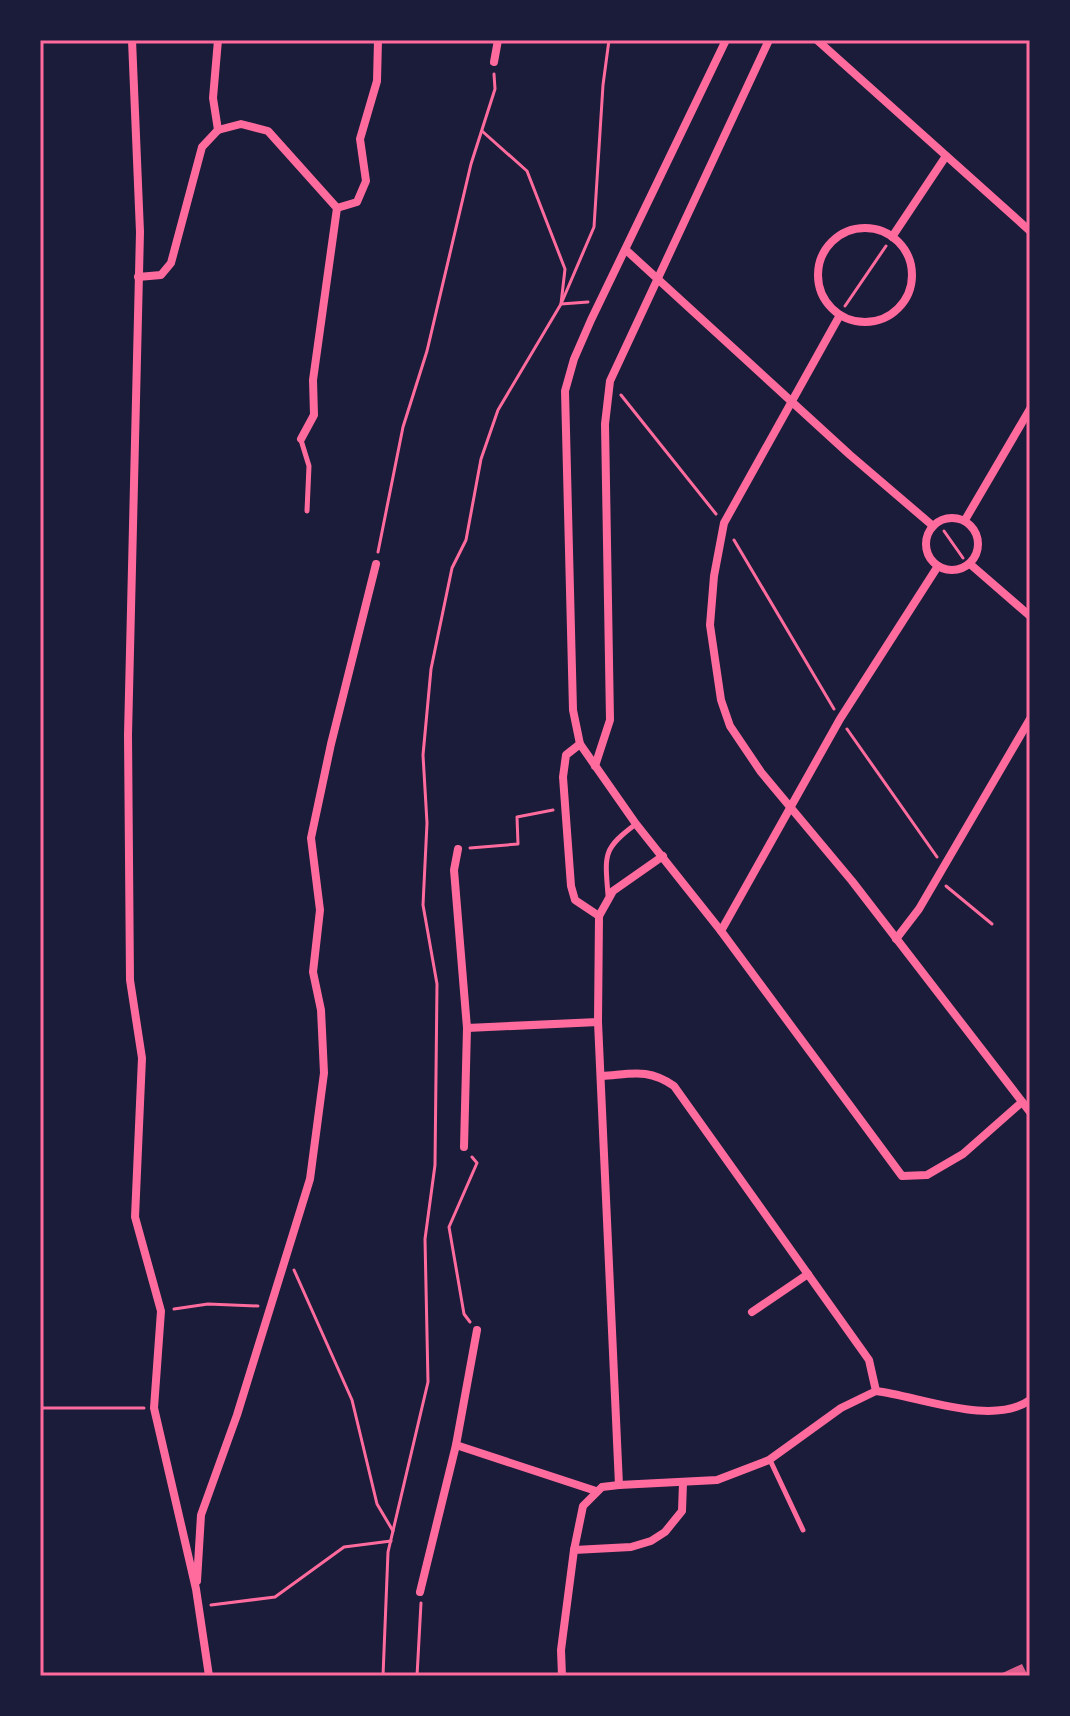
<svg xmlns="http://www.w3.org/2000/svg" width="1070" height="1716" font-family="'Zilla Slab',serif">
	<rect width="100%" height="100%" fill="#1b1b3a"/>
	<polygon fill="#dd5f8e" points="1022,1664 1028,1676 996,1676"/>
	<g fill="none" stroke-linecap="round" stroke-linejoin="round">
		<g stroke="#ff6b9d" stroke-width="3">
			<polyline points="482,131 527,171 565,269 561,304 588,302"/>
			<polyline points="845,306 886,246"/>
			<polyline points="621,395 716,514"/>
			<polyline points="944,531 963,558"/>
			<polyline points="734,540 834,709"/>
			<polyline points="378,552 403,427 427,351 471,164 495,89 494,74"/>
			<polyline points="847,729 937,857"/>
			<polyline points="470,848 518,844 517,817 553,810"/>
			<polyline points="946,886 992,924"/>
			<polyline points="294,1270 352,1400 377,1504 393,1531"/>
			<polyline points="174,1309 208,1304 258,1306"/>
			<polyline points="470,1322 464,1314 449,1227 477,1163 472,1157"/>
			<polyline points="40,1408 144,1408"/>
			<polyline points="211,1605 275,1597 344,1547 391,1541"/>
			<polyline points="383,1676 388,1552 428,1382 425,1239 435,1165 437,984 423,905 427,823 423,755 431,669 452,568 466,540 481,459 498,410 561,304 594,227 603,85 609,40"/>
			<polyline points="417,1676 421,1603"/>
		</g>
		<g stroke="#ff6b9d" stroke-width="5">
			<polyline points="301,440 309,466 307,511"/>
			<path d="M608 895C605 855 602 849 636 824"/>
			<polyline points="770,1460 803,1530"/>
		</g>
		<g stroke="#ff6b9d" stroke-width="8">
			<polyline points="132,40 140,232 128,735 130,980 142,1058 135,1217 161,1311 154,1408 196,1589 209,1676"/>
			<polyline points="726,40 591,320 574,359 565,391 573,710 580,744 636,824 721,931 902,1176 927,1175 963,1154 1022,1102"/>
			<polyline points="817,40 1030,231"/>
			<polyline points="494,62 498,40"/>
			<polyline points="218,130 213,98 218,40"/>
			<polyline points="337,208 357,202 366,181 360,139 377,81 378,40"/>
			<circle cx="865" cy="275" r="47"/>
			<polyline points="892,237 946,156"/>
			<polyline points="626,250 850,455 933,526"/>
			<polyline points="138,277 161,275 171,263 202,147 218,130 241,124 268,131 337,208 313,380 314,415 301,439"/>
			<polyline points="840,315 724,523 714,576 710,625 721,700 730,726 761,772 852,881 1030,1112"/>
			<circle cx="952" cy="544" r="26"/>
			<polyline points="965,520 1030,409"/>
			<polyline points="970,564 1030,616"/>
			<polyline points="580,744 566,755 563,777 571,886 575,900 599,916"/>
			<polyline points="595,766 610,720 605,424 610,381 769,40"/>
			<polyline points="458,849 454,870 467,1028 598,1022"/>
			<polyline points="721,931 840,719 938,566"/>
			<polyline points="896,939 919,909 1030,719"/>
			<path d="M602 1076C632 1074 648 1068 674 1086L869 1360 876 1391 841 1408 769 1460 717 1480 619 1485"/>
			<polyline points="464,1147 467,1028"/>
			<polyline points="752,1312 808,1274"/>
			<path d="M876 1391C918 1396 992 1427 1030 1400"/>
			<polyline points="456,1445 596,1491"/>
			<polyline points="574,1550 631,1547 651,1541 665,1532 682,1511 683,1483"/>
			<polyline points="197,1581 201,1515 237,1415 310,1179 324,1073 321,1010 313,972 320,910 311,838 331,744 376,564"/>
			<polyline points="420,1592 456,1445 477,1330"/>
			<polyline points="562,1676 561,1650 574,1550 583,1506 602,1487 619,1485 598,1022 599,916 613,891 663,856"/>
		</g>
	</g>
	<rect width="1070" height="1716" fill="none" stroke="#1b1b3a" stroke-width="84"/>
	<rect x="42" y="42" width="986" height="1632" fill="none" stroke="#ff6b9d" stroke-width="3"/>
</svg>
